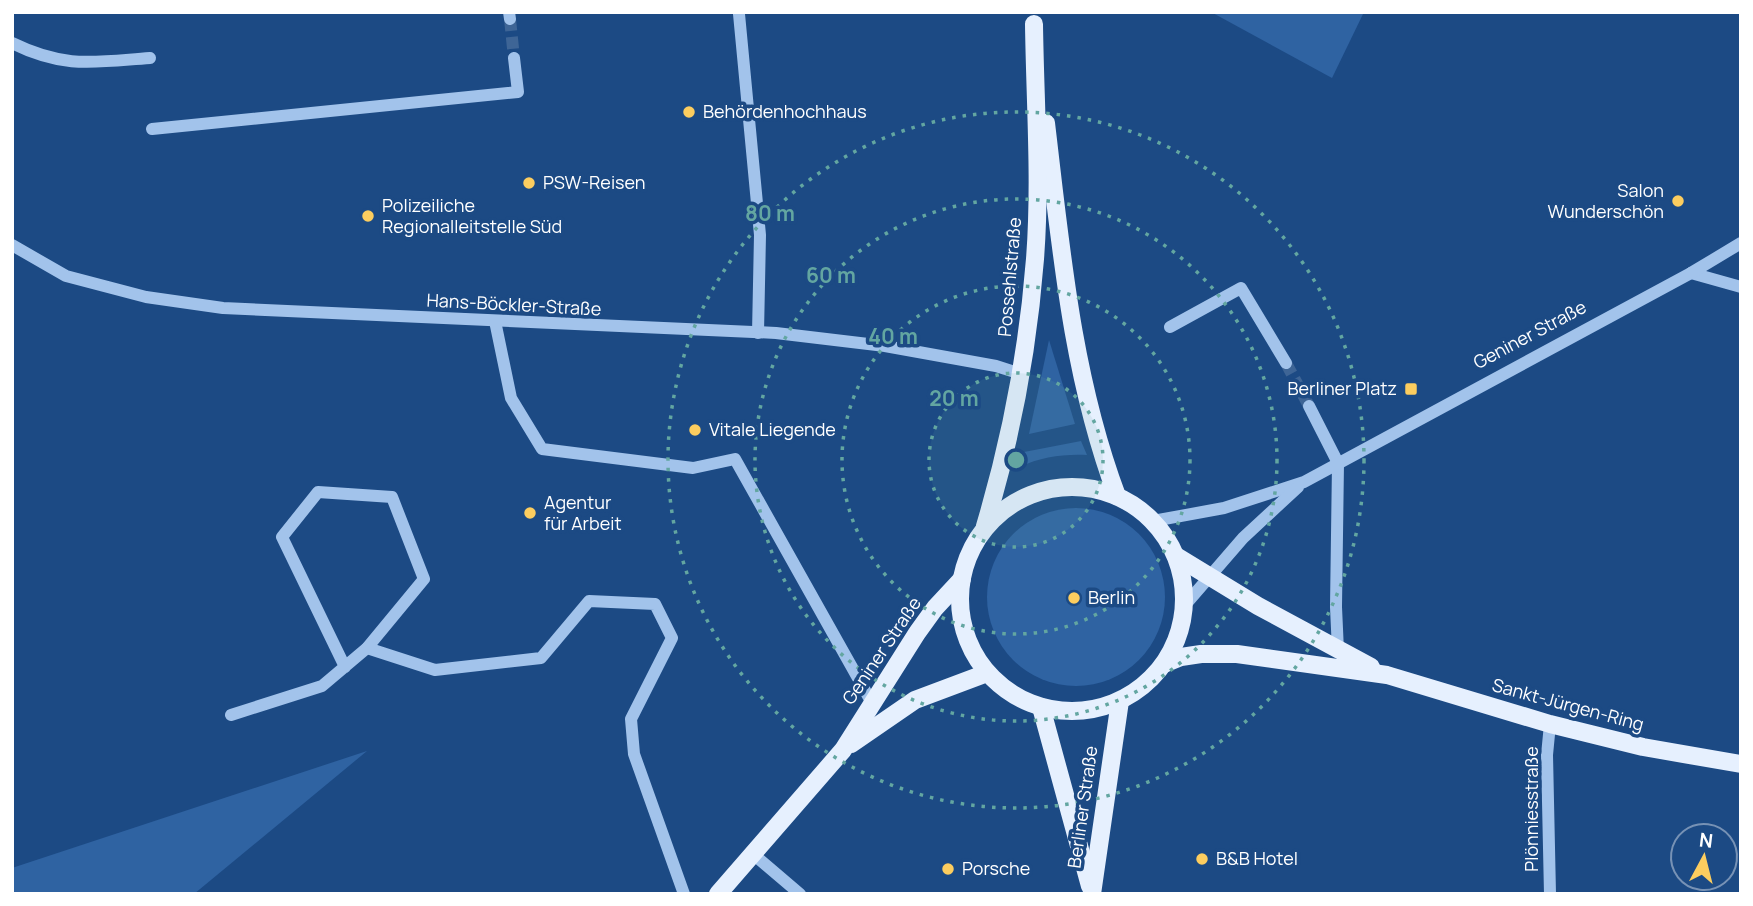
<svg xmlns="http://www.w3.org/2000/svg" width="1753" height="906" font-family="Manrope,sans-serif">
	<rect width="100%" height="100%" fill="#1c4a84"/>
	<g fill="#2f63a2">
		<polygon points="1211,12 1364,12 1332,78"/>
		<polygon points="1049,340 1075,424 1029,434"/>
		<path d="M1081 441 1087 455C1062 454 1042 457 1019 467L1024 452Z"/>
		<circle cx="1076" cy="597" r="89"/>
		<polygon points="367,751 194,894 12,894 12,868"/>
	</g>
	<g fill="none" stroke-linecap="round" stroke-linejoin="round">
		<g stroke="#3e6596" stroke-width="12" stroke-dasharray="12 6" stroke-linecap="butt">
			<polyline points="510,19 514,58"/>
			<polyline points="1286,363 1309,406"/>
		</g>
		<g stroke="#a2c3eb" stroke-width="12">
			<polyline points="509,12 510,19"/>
			<polyline points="739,14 760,235 758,333"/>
			<path d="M12 43C65 69 94 62 150 58"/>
			<polyline points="152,129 518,92 514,58"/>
			<polyline points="12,245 66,276 146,297 223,308 776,333 885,346 996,366 1021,374"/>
			<polyline points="1691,273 1741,287"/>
			<polyline points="495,321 511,398 542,449 693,468 735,459 872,703"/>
			<polyline points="1170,327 1241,288 1286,363"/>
			<polyline points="1309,406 1338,463 1336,607 1338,651"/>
			<polyline points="1153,521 1224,508 1304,482 1691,273 1741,243"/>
			<polyline points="1185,605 1243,538 1298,487"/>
			<polyline points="367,648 435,670 541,658 589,601 655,604 672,638 631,719 634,754 684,894"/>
			<polyline points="231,715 322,686 367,648 424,579 392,497 318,492 282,537 345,667"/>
			<polyline points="1550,724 1547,755 1550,894"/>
			<polyline points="753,854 800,894"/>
		</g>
		<g stroke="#e6f0fe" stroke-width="18">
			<path d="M1046 123C1061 249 1072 376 1117 496"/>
			<circle cx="1072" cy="599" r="112"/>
			<path d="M985 526C1011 439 1028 350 1035 259 1041 181 1035 102 1034 24"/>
			<polyline points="1176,556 1258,606 1371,667"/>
			<polyline points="1164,664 1181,657 1201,654 1237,654 1387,675 1550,724 1643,747 1741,764"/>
			<polyline points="1041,707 1090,886"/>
			<polyline points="851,744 915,700 987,673"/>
			<polyline points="718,894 843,750 917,633 935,608 962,579"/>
			<polyline points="1092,894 1120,701"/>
		</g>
	</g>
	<circle cx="1016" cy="460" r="87" fill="#63a6a1" fill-opacity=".12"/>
	<g fill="none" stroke="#63a6a1" stroke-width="3.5" stroke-dasharray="3.5 7">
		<circle cx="1016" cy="460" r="87"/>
		<circle cx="1016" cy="460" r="174"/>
		<circle cx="1016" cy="460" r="261"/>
		<circle cx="1016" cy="460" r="348"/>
	</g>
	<g fill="#fccd5f" stroke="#1c4a84" stroke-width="2.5">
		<circle cx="689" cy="112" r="7"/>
		<circle cx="529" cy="183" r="7"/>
		<circle cx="1678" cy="201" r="7"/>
		<circle cx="368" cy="216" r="7"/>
		<rect x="1404" y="382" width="14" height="14" rx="3.5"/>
		<circle cx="695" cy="430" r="7"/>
		<circle cx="530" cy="513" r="7"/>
		<circle cx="1074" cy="598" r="7"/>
		<circle cx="1202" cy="859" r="7"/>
		<circle cx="948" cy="869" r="7"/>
	</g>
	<g text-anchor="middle" stroke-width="7" stroke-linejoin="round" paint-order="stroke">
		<g font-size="18" fill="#fff" stroke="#1c4a84" text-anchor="start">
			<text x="703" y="118">Behördenhochhaus</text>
			<text x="543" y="189">PSW-Reisen</text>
			<text x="1664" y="197" text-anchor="end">Salon<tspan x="1664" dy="21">Wunderschön</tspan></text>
			<text x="382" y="212">Polizeiliche<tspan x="382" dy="21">Regionalleitstelle Süd</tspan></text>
			<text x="1397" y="395" text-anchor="end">Berliner Platz</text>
			<text x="709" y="436">Vitale Liegende</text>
			<text x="544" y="509">Agentur<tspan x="544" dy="21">für Arbeit</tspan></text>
			<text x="1088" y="604">Berlin</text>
			<text x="1216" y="865">B&amp;B Hotel</text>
			<text x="962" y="875">Porsche</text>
		</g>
		<g font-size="18" fill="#fff" stroke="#1c4a84">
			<text transform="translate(1010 277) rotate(-85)" y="6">Possehlstraße</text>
			<text transform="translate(514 305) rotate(3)" y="6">Hans-Böckler-Straße</text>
			<text transform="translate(1530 335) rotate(-28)" y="6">Geniner Straße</text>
			<text transform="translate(882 651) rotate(-56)" y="6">Geniner Straße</text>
			<text transform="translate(1568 705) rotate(15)" y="6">Sankt-Jürgen-Ring</text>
			<text transform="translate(1083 807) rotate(-82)" y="6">Berliner Straße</text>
			<text transform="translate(1532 809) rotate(-90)" y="6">Plönniesstraße</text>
		</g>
	</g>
	<circle cx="1016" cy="460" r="10" fill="#63a6a1" stroke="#1c4a84" stroke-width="3.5"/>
	<g font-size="21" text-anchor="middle" font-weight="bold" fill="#63a6a1" stroke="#1c4a84" stroke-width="7" stroke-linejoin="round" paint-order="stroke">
		<text x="770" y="221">80 m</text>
		<text x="831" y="283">60 m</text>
		<text x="893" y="344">40 m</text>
		<text x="954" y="406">20 m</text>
	</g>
	<rect width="1753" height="906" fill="none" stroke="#ffffff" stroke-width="28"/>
	<g transform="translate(1704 857) rotate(7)"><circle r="33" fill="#1c4a84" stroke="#7792b5" stroke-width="2"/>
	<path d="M0-5L12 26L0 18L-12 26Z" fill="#fccd5f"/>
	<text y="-10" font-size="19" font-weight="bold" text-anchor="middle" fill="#ffffff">N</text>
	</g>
</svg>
